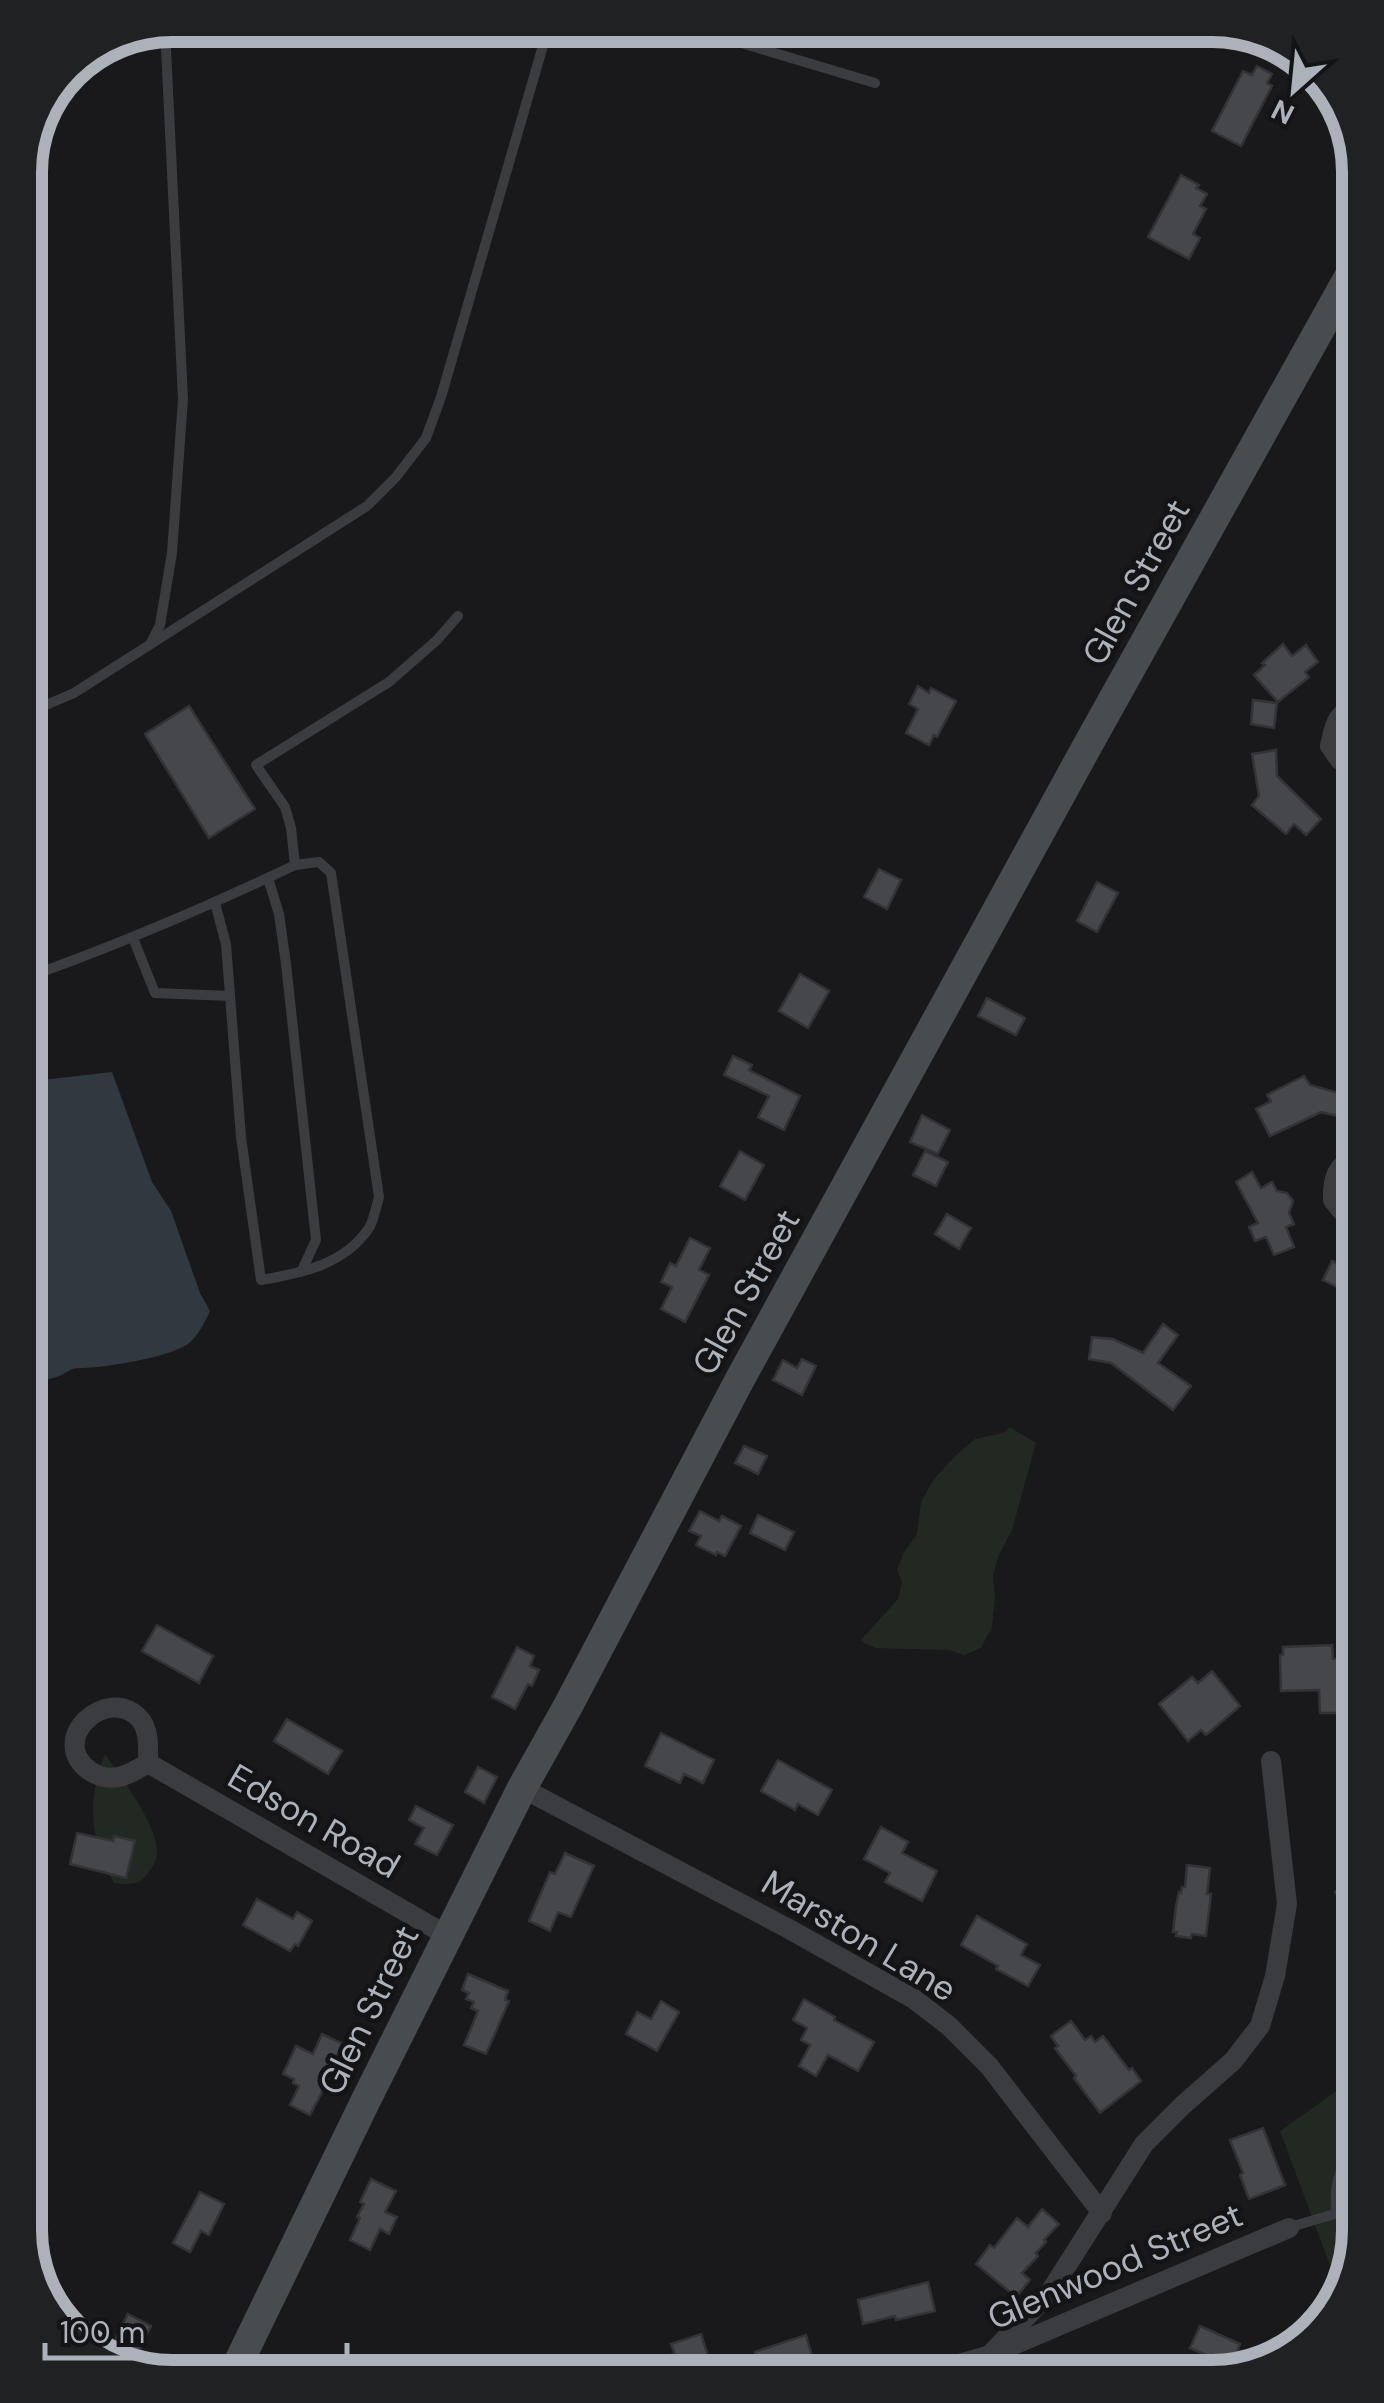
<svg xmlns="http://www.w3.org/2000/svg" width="1384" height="2403" font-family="'DM Sans',sans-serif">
	<rect width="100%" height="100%" fill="#19191b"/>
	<g fill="#212922">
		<polygon points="1010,1427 1036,1443 1012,1530 998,1557 993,1575 995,1599 992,1627 981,1648 964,1655 949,1650 875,1648 860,1641 898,1599 902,1583 897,1569 904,1552 917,1534 921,1502 934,1479 955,1456 975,1439 1003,1433"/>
		<path d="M105 1754C120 1776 164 1832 156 1859 155 1864 151 1868 148 1873 139 1886 128 1885 114 1883 89 1840 87 1799 105 1754Z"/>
		<polygon points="1359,2075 1359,2231 1340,2292 1280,2131"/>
	</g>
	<path fill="#30393f" d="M112 1072 152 1182 171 1211 200 1293 210 1311C205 1322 198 1336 188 1344 167 1358 104 1368 79 1368 70 1368 65 1374 57 1377 47 1380 35 1381 25 1383V1082Z"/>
	<g fill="#46474b" stroke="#333337" stroke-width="2.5">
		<polygon points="1257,66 1272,74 1267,83 1272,86 1241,146 1212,131 1243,71 1252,75"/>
		<polygon points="1181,175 1199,185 1196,188 1207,194 1200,206 1206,209 1193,234 1200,238 1189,259 1148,237"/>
		<polygon points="1283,644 1292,656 1306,645 1318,662 1305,672 1309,677 1278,702 1254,675 1265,665 1262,663"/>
		<polygon points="918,686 929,693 931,688 956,701 937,737 934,735 929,745 906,733 918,709 909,704"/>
		<polygon points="1253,700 1277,703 1274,728 1251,724"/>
		<polygon points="189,706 255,809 209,838 145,734"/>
		<polygon points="1276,750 1277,776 1321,819 1306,835 1294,824 1286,834 1252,805 1259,796 1252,754"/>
		<polygon points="879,869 901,880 887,909 864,897"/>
		<polygon points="1097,882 1118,893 1097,932 1077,921"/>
		<polygon points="800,974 829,991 808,1028 779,1011"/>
		<polygon points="987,998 1025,1018 1016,1035 978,1016"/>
		<polygon points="733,1056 752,1065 749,1070 800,1096 784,1130 758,1117 769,1096 724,1075"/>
		<polygon points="1304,1076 1310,1085 1353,1097 1346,1118 1321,1112 1270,1136 1256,1109 1271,1101 1267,1095"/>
		<polygon points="922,1115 950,1130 938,1154 910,1142"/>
		<polygon points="740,1151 764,1165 745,1200 720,1186"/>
		<polygon points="925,1151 948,1162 936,1186 913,1175"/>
		<polygon points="1252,1172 1261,1188 1272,1182 1277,1191 1287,1193 1293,1201 1289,1213 1294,1224 1286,1227 1294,1247 1274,1255 1266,1237 1255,1241 1249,1227 1258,1223 1236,1182"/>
		<polygon points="947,1214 971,1228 959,1249 935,1234"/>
		<polygon points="690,1238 710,1248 699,1270 709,1275 685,1322 661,1309 672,1287 661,1282 670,1263 676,1266"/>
		<polygon points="1332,1261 1359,1273 1359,1298 1323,1280"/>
		<polygon points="1163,1324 1178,1335 1158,1363 1191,1386 1173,1410 1111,1363 1089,1359 1092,1337 1113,1339 1143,1353"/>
		<polygon points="802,1359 816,1366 802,1395 773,1380 783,1360 797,1368"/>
		<polygon points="744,1446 767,1456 758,1474 735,1463"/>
		<polygon points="700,1511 719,1521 722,1516 741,1526 725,1556 717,1552 716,1555 696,1545 701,1536 689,1531"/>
		<polygon points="758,1515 794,1532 785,1550 750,1533"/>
		<polygon points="157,1625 213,1656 199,1683 142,1651"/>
		<polygon points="1332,1645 1333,1659 1348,1658 1348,1681 1340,1681 1341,1713 1320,1713 1319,1690 1281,1691 1280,1655 1283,1655 1283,1647"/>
		<polygon points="517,1647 534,1656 530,1666 539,1670 532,1686 528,1684 515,1709 492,1697"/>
		<polygon points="1212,1671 1240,1706 1206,1735 1201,1730 1188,1741 1159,1704 1192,1677 1198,1683"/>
		<polygon points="287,1719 342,1751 328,1774 274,1741"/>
		<polygon points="661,1733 714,1760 703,1783 684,1774 680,1783 645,1766"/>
		<polygon points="778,1760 832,1790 818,1815 798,1804 795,1810 761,1791"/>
		<polygon points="478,1767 497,1777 484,1803 465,1792"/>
		<polygon points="416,1806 453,1825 437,1855 415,1844 424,1828 409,1820"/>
		<polygon points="881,1827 908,1842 902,1853 937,1871 922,1901 885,1882 890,1873 864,1859"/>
		<polygon points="77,1833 113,1841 114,1836 135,1841 126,1878 70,1864"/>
		<polygon points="565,1853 594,1866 571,1917 558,1912 550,1931 529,1921 550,1872 555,1874"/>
		<polygon points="1187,1865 1210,1868 1207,1894 1211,1894 1206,1936 1192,1934 1191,1938 1176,1936 1177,1932 1173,1932 1176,1906 1179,1892 1181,1893 1182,1887 1185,1887"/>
		<polygon points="1359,1874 1359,1905 1350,1912 1335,1892"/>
		<polygon points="257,1899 293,1919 297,1912 312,1921 298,1946 295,1944 290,1951 243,1925"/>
		<polygon points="977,1916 1027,1944 1021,1955 1040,1965 1028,1986 996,1969 998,1966 961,1945"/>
		<polygon points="468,1974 508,1991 505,2000 509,2001 486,2054 464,2045 478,2011 471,2008 474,2002 466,1999 469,1993 462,1990"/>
		<polygon points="804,1999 835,2017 834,2020 874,2042 858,2071 828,2055 816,2076 799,2066 810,2045 801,2040 807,2028 793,2020"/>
		<polygon points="661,2001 679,2012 657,2051 626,2034 637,2012 651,2019"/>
		<polygon points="1071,2021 1085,2040 1091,2036 1095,2042 1103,2036 1129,2070 1132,2068 1141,2081 1100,2113 1074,2078 1076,2076 1055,2048 1058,2046 1051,2036"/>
		<polygon points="322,2034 343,2044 337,2056 340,2057 310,2115 290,2105 299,2086 293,2083 294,2079 283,2074 296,2046 313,2054"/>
		<polygon points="1263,2128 1285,2185 1249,2199 1240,2175 1243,2173 1230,2140"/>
		<polygon points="371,2179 396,2191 385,2212 397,2217 389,2234 380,2229 370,2250 350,2240 360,2218 357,2217 364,2204 360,2202"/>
		<polygon points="200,2192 224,2204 209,2235 201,2231 190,2252 173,2243"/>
		<polygon points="1042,2209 1059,2224 1044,2240 1046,2242 1036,2253 1038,2256 1022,2273 1030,2280 1016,2297 976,2264 990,2245 994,2248 1017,2218 1028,2227"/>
		<polygon points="928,2282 935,2311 896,2320 895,2316 863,2324 858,2300"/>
		<polygon points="128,2314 151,2326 131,2367 107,2356"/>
		<polygon points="1200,2326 1240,2344 1231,2366 1190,2348"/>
		<polygon points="701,2334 709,2359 659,2378 604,2378 603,2372 675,2354 671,2344"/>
		<polygon points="806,2335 813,2360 763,2376 755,2352"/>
	</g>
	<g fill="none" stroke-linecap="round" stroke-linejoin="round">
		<g stroke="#3a3c40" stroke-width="10">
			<polyline points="681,25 875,83"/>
			<polyline points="151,643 160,625 172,553 183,399 165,28"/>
			<polyline points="25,714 74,693 367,506 396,477 426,438 441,397 549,25"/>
			<polyline points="268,878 279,914 286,964 316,1240 301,1272"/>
			<path d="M215 903 226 944 241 1137 261 1280C302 1273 344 1265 369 1228 374 1220 376 1207 379 1197L331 873 319 862 295 865"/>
			<polyline points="133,938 155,993 230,996"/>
			<path d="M25 978C118 945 207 907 295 865L291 828 285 807 256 765 389 682 437 640 458 616"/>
			<path d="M1336 2212C1334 2181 1339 2167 1359 2144"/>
			<polyline points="1290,2227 1359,2207"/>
		</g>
		<g stroke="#3a3c40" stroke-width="20">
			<path d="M1359 768 1340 760 1330 746C1335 724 1335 713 1359 707"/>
			<path d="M1359 1206 1352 1212 1341 1210 1333 1200C1332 1172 1339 1168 1359 1150"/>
			<path d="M148 1763C129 1775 111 1785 90 1771 46 1740 107 1684 139 1718 150 1729 148 1749 148 1763L448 1936"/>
			<polyline points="522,1788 789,1929 914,1999 949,2026 989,2066 1102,2213"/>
			<polyline points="990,2355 1050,2292 1144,2144 1183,2105 1233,2061 1260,2026 1275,1976 1287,1904 1271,1761"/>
			<polyline points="909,2378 990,2355 1289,2228"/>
		</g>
		<polyline stroke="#484b50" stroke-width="30" points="231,2378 365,2102 522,1788 568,1706 739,1381 1090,741 1359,259"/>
	</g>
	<g text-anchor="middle" stroke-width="9" stroke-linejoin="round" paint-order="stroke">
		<g font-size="35" fill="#acb1ba" stroke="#141416">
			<text transform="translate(1136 582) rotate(-61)" y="12">Glen Street</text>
			<text transform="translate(746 1292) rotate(-61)" y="12">Glen Street</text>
			<text transform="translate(314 1821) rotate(30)" y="12">Edson Road</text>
			<text transform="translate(859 1936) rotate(31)" y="12">Marston Lane</text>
			<text transform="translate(369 2010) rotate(-64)" y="12">Glen Street</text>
			<text transform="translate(1115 2266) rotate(-23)" y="12">Glenwood Street</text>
		</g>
	</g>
	<path d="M0 0H1384V2403H0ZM172 42H1212A130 130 0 0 1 1342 172V2230A130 130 0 0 1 1212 2360H172A130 130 0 0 1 42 2230V172A130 130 0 0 1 172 42Z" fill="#202123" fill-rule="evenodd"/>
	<path fill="none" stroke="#acb1ba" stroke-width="12" d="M172 42H1212A130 130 0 0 1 1342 172V2230A130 130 0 0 1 1212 2360H172A130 130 0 0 1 42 2230V172A130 130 0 0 1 172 42Z"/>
	<g transform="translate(1294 90) rotate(207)" stroke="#141416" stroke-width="8" paint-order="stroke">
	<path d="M0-8L18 38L0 25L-18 38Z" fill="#acb1ba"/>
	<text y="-15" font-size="28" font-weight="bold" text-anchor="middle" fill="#acb1ba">N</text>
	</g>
	<path d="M45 2343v15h302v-15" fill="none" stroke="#acb1ba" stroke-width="5"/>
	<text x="60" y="2343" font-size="30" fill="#acb1ba" stroke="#141416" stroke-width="8" paint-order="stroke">100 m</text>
</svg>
